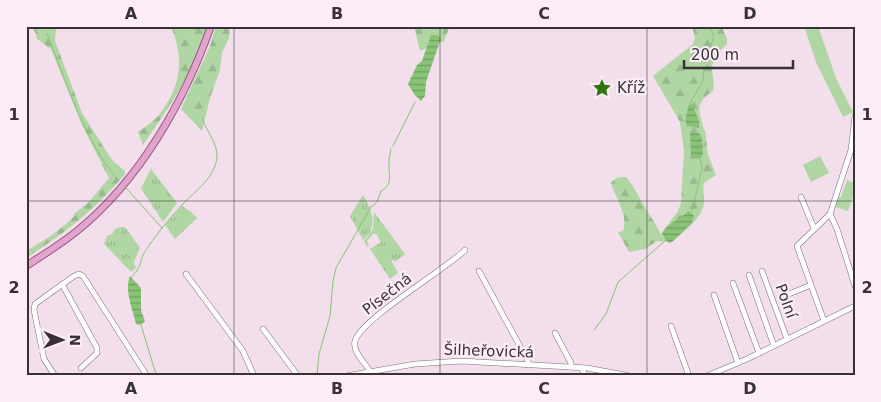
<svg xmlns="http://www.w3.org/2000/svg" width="881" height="402" font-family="'DejaVu Sans',sans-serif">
	<defs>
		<pattern id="grass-tufts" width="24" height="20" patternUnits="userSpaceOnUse" patternTransform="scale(1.25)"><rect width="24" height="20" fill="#b0d6a4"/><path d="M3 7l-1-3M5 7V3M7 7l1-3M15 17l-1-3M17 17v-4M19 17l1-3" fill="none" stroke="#98b88e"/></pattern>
		<pattern id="forest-firs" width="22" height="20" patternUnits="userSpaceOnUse" patternTransform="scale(1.25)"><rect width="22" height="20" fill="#b0d6a4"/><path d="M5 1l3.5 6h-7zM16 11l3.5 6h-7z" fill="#98b88e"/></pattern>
		<pattern id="water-rules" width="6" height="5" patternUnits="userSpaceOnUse" patternTransform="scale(1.25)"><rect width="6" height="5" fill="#88c376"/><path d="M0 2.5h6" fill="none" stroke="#709f62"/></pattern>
	</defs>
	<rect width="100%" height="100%" fill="#f2dfeb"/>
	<g fill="url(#grass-tufts)">
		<polygon points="151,169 177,203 163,222 141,188"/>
		<path d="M363 195C372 210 379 226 363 240L350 216Z"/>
		<polygon points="182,206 191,212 197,218 175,239 165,225"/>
		<polygon points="374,212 405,254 395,262 393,260 391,260 398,273 390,279 370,249 381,242 377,235 374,233 367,241 369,245 367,247 364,241 373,229"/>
		<polygon points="120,227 125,227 140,248 134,262 136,268 131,272 104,244 107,236 112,234 115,229"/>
	</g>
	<g fill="url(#forest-firs)">
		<path d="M32 26H56L55 41 82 113 112 160 125 171V174C97 208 63 235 26 258V251C43 241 62 230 75 215L74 214 89 202 109 178 82 125 51 49 36 38 37 36Z"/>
		<path d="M171 26H207C195 70 169 108 143 145L138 132C143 128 149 125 154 120 161 114 165 106 170 98 183 74 181 51 171 26Z"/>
		<polygon points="216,26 230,26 229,38 222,53 220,70 210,98 202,131 181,109 210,46"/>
		<polygon points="414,26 450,26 444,41 420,51"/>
		<path d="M692 26H721L727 38V44C721 50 713 58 712 67 712 75 715 82 713 91 694 104 699 110 704 130H705L708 155 716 175 704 183C702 190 705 195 704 202 703 219 683 231 672 242L657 241 645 249 629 252 618 232 623 231C629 216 615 197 611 183 615 177 620 177 626 177L632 185 661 234 678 211 681 203 684 150 680 122 653 76 693 44 695 38Z"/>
	</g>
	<g fill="#b0d6a4">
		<polygon points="804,26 818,26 836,78 853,112 843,117 816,62"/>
		<polygon points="820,156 829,173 811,182 803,165"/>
		<polygon points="847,180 855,183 855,191 848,211 833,206 837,196 841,197"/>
	</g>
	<g fill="url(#water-rules)">
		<polygon points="431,35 437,35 441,38 426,82 425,96 421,101 414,94 408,84 417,65 422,61"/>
		<polygon points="689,104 693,106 699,121 699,128 687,126 685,120"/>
		<polygon points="690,132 699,133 702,138 703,155 700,158 691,157"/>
		<path d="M689 211 694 216 692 223 672 242 669 243 666 240 662 233C671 221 678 220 689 211Z"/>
		<path d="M130 276 141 288V310L145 321 141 325 136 324C133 310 124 290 130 276Z"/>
	</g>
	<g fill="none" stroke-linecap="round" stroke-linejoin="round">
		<g stroke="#88c376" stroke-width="1">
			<path d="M47 34C66 81 85 143 119 181"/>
			<polyline points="704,63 714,37 710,26"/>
			<polyline points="690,106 690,103 703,81 704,68"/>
			<polyline points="393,146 415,102"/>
			<polyline points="126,188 162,228"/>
			<polyline points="692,212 702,168 700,157"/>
			<path d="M132 277C134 274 137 271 139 267 141 263 141 258 144 253 155 236 168 220 182 205 195 191 215 178 217 157 218 144 206 130 202 118"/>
			<polyline points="141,325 155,371 158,376"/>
			<polyline points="594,330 606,314 618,282 666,240"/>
			<path d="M317 376 319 354 330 316 333 281 336 268 371 207 377 202 381 191C393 184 389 177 389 166 388 161 390 155 391 149"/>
		</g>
		<g stroke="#7e6d77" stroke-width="6">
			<g id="minor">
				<polyline points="855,116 851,150 830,214 837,229 855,286"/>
				<polyline points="801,197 814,228"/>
				<polyline points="479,271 528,361 528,365"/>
				<polyline points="762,271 787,339"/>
				<polyline points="186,274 243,351 254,376"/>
				<polyline points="749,275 774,346"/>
				<polyline points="733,283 759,353"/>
				<polyline points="62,284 97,348 97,353 81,368"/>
				<polyline points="714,295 738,363"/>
				<polyline points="784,296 811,285"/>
				<polyline points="824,321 797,246 830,214"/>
				<polyline points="671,326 689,376"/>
				<polyline points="263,329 298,376"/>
				<polyline points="555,333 571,363 571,367"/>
				<polyline points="581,368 586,376"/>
				<path d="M370 371C365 363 352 351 355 341 362 318 445 270 465 250"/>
				<polyline points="55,376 44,359 34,310 35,304 74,276 79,274 83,276 147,376"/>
				<polyline points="346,376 415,364 461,361 587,368 630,376"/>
				<polyline points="707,376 747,359 855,306"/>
			</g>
		</g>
		<g stroke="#985482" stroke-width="8">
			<path id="major" d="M26 266C43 255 61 244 77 231 140 180 184 102 211 26"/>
		</g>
		<use href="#minor" stroke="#fff" stroke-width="5"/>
		<use href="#major" stroke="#e0a4cd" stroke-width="6"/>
	</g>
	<path fill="none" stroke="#383135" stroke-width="1" stroke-opacity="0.55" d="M234 26V376M440 26V376M647 26V376M26 201H855"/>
	<defs>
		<g id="sight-bare" transform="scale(1.5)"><path d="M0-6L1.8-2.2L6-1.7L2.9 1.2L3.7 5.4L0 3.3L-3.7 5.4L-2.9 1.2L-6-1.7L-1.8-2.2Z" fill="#2f7413" stroke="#fdedf7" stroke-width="2.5" paint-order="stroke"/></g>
	</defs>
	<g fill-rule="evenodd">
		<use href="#sight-bare" x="602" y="88"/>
	</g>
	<g text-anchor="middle" stroke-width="4.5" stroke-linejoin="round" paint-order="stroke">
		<g font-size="15" fill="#383135" stroke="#fdedf7" text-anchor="start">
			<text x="617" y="93">Kříž</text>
		</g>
		<g font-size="15" fill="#383135" stroke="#fdedf7">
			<text transform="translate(387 294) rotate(-38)" y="5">Písečná</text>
			<text transform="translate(786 301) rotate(70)" y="5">Polní</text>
			<text transform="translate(489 351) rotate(2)" y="5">Šilheřovická</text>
		</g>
	</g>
	<rect width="881" height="402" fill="none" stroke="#fdedf7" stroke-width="55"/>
	<g transform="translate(62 340) rotate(91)" stroke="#fdedf7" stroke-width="4" paint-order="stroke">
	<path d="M0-4L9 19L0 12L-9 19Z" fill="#383135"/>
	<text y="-8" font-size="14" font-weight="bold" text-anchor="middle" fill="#383135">N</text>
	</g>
	<path d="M684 60v8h109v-8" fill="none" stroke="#383135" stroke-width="2.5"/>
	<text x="691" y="60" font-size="15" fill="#383135" stroke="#fdedf7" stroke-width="4" paint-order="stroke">200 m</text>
	<rect x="28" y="28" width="826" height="346" fill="none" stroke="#383135" stroke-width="2"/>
	<g font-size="16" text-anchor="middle" font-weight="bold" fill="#383135">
		<text x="131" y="19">A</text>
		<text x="337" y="19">B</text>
		<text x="544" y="19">C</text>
		<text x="750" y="19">D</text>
		<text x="14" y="120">1</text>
		<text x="867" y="120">1</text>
		<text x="14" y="293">2</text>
		<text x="867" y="293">2</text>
		<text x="131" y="394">A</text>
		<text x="337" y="394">B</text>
		<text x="544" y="394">C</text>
		<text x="750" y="394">D</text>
	</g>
</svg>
